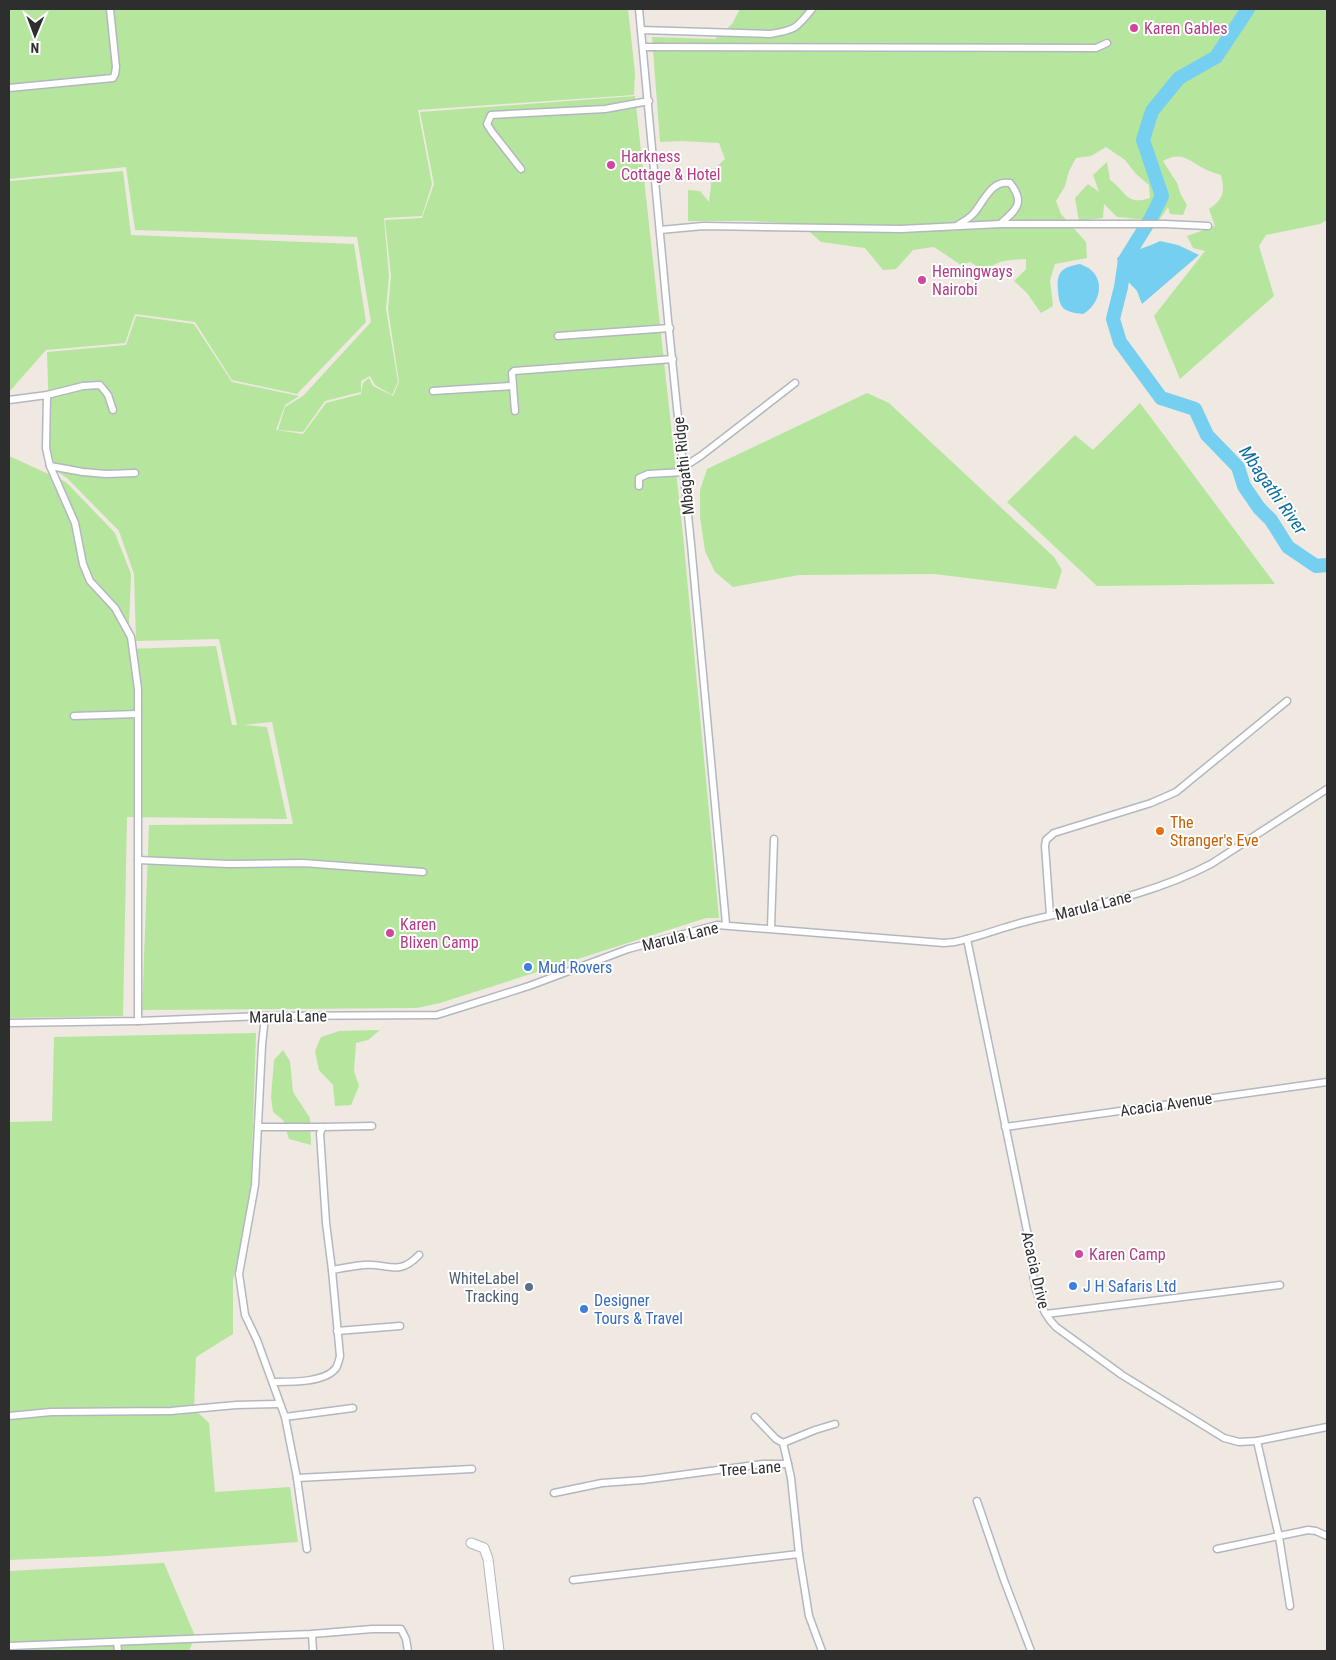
<svg xmlns="http://www.w3.org/2000/svg" width="1336" height="1660" font-family="'Roboto Condensed',sans-serif">
	<rect width="100%" height="100%" fill="#efe9e1"/>
	<g fill="#b6e59e">
		<polygon points="9,9 628,9 635,73 634,95 418,110 432,184 422,216 384,218 389,276 386,309 398,382 392,395 375,385 370,376 361,381 361,392 325,401 303,432 278,430 285,407 303,396 371,322 357,237 135,230 126,167 9,179"/>
		<path d="M740 9H1327V220L1320 224 1266 235 1259 246 1274 296 1180 379 1154 316 1205 251 1193 248 1187 236 1215 226 1209 209C1224 199 1225 191 1221 175 1216 173 1210 172 1205 169 1190 162 1182 150 1163 161L1177 183 1181 195 1187 205 1183 215 1170 214 1168 207 1160 219H1138L1117 217 1104 204 1103 218 1079 221 1075 198 1088 184 1099 192 1093 175 1107 162 1110 180C1127 192 1126 206 1150 198L1149 185 1136 174 1125 160 1106 147 1091 156 1076 158 1069 171 1065 186 1056 201 1061 214 1086 242 1087 258 1055 264 1050 280 1053 306 1041 313 1027 293 1014 281 1026 269V259C1008 260 999 259 985 271L970 262 961 265 934 247 913 250 896 269 883 270 865 248 821 242 801 224 749 221H688V190L700 191 709 202 711 186 710 173 725 159 719 143 681 141 660 142 652 37 715 39 732 24Z"/>
		<polygon points="635,96 683,535 719,918 706,918 440,1003 417,1008 142,1010 149,825 293,824 272,722 243,725 267,727 287,819 127,817 123,1016 9,1018 9,456 66,482 115,533 131,574 128,649 216,646 232,725 237,725 219,639 136,641 134,574 119,531 67,478 56,471 50,448 47,352 126,345 136,316 194,324 232,382 299,396 285,405 276,430 303,434 326,403 361,394 363,383 369,378 373,386 393,396 399,382 388,309 391,276 385,220 422,218 434,184 420,112"/>
		<polygon points="123,171 131,235 354,244 366,322 297,394 232,380 195,322 135,314 125,343 46,350 9,392 9,181"/>
		<polygon points="867,393 889,403 1054,557 1062,570 1056,589 934,574 799,575 733,587 715,572 705,551 700,517 700,490 707,469"/>
		<polygon points="1140,403 1275,584 1097,586 1007,502 1075,435 1093,450"/>
		<polygon points="380,1030 368,1040 356,1043 354,1071 359,1086 351,1105 335,1106 333,1085 319,1070 315,1051 321,1037 339,1031"/>
		<polygon points="256,1033 251,1185 243,1238 233,1280 233,1334 196,1357 194,1409 209,1423 215,1492 290,1487 298,1542 108,1556 9,1560 9,1122 52,1121 54,1037"/>
		<polygon points="283,1050 290,1061 293,1092 310,1118 311,1145 289,1139 283,1120 273,1112 271,1097 274,1060"/>
		<polygon points="164,1563 195,1636 189,1651 9,1651 9,1571"/>
	</g>
	<g fill="#75cff0">
		<path d="M1160 241 1178 245 1199 255 1142 304 1137 291 1120 273 1117 258C1131 251 1146 248 1160 241Z"/>
		<path d="M1080 264C1084 266 1088 267 1091 270 1106 283 1098 306 1083 314 1064 312 1059 309 1058 290 1056 271 1063 267 1080 264Z"/>
	</g>
	<g fill="none" stroke-linecap="round" stroke-linejoin="round">
		<polyline stroke="#75cff0" stroke-width="14" points="1248,9 1216,57 1179,78 1152,111 1143,140 1162,196 1151,218 1125,260 1121,287 1113,319 1120,342 1161,398 1195,409 1207,435 1238,467 1244,486 1259,508 1271,520 1288,547 1316,566 1327,565"/>
		<g stroke="#b4b7c1" stroke-width="9">
			<g id="street">
				<polyline points="639,9 668,320 691,544 726,924"/>
				<path d="M641 30 770 34C795 30 796 29 812 9"/>
				<polyline points="644,47 1096,48 1107,43"/>
				<polyline points="9,88 113,78 115,74 116,67 110,9"/>
				<polyline points="521,169 492,132 487,124 491,115 605,109 649,101"/>
				<path d="M958 225C964 221 970 218 974 213 985 200 991 180 1010 183 1026 203 1016 210 1000 224"/>
				<polyline points="660,230 703,226 901,229 1000,224 1165,224 1208,226"/>
				<polyline points="558,336 670,328"/>
				<polyline points="433,391 512,386"/>
				<polyline points="47,395 83,386 100,385 108,395 113,410"/>
				<polyline points="9,400 47,395 46,448 50,466 75,523 83,564 90,581 115,608 131,637 138,689 138,1021"/>
				<polyline points="515,411 512,373 514,371 673,359"/>
				<polyline points="50,466 83,472 106,474 135,473"/>
				<polyline points="684,467 702,455 795,383"/>
				<polyline points="639,486 639,478 648,474 684,472"/>
				<polyline points="74,716 138,714"/>
				<polyline points="138,860 228,864 303,863 423,872"/>
				<polyline points="1050,915 1045,846 1046,840 1054,833 1151,803 1176,792 1287,701"/>
				<polyline points="771,928 774,839"/>
				<path d="M967 939 1027 1231C1032 1263 1032 1304 1056 1327L1122 1375 1224 1438 1239 1442 1257 1441 1327 1427"/>
				<polyline points="265,1016 262,1045 255,1185 239,1274 245,1315 257,1340 285,1417 297,1478 307,1549"/>
				<path d="M9 1023 138 1021 265 1016 437 1015 529 986 628 949 717 925 944 943 954 942C979 937 1003 927 1028 921 1090 906 1154 894 1211 864L1327 789"/>
				<polyline points="258,1127 323,1127"/>
				<polyline points="1005,1127 1327,1082"/>
				<polyline points="332,1270 326,1223 320,1133 323,1127 372,1126"/>
				<polyline points="1046,1314 1280,1285"/>
				<polyline points="337,1331 400,1326"/>
				<path d="M273 1382C289 1382 325 1383 336 1368 338 1365 339 1360 340 1356L332 1270C343 1268 353 1266 364 1265 389 1263 398 1277 419 1255"/>
				<polyline points="9,1416 51,1412 171,1411 236,1405 279,1404"/>
				<polyline points="285,1417 353,1408"/>
				<polyline points="755,1417 776,1439 783,1443 788,1464"/>
				<polyline points="1257,1441 1279,1537 1290,1606"/>
				<polyline points="783,1443 815,1430 835,1424"/>
				<polyline points="297,1478 472,1469"/>
				<polyline points="554,1493 602,1483 643,1480 763,1464 788,1464 791,1478 799,1554 809,1616 822,1651"/>
				<polyline points="977,1501 1004,1580 1031,1651"/>
				<polyline points="1217,1549 1308,1530 1316,1531 1327,1536"/>
				<polyline points="573,1580 799,1554"/>
				<polyline points="312,1634 313,1651"/>
				<polyline points="117,1642 118,1651"/>
				<polyline points="9,1646 312,1634 372,1629 401,1629 406,1639 408,1651"/>
			</g>
		</g>
		<g stroke="#b4b7c1" stroke-width="11">
			<polyline id="secondary" points="471,1543 484,1548 488,1559 499,1651"/>
		</g>
		<use href="#street" stroke="#fff" stroke-width="6"/>
		<use href="#secondary" stroke="#fff" stroke-width="9"/>
	</g>
	<g fill="#d1479c" stroke="#fff" stroke-width="2">
		<circle cx="1134" cy="28" r="5"/>
		<circle cx="611" cy="165" r="5"/>
		<circle cx="922" cy="280" r="5"/>
		<circle cx="390" cy="933" r="5"/>
		<circle cx="1079" cy="1254" r="5"/>
	</g>
	<circle fill="#e8710a" stroke="#fff" stroke-width="2" cx="1160" cy="831" r="5"/>
	<g fill="#3f7fe0" stroke="#fff" stroke-width="2">
		<circle cx="528" cy="967" r="5"/>
		<circle cx="1073" cy="1286" r="5"/>
		<circle cx="584" cy="1309" r="5"/>
	</g>
	<circle fill="#5c6f8a" stroke="#fff" stroke-width="2" cx="529" cy="1287" r="5"/>
	<g text-anchor="middle" stroke-width="4" stroke-linejoin="round" paint-order="stroke">
		<g font-size="16" fill="#b23c85" stroke="#fff" text-anchor="start">
			<text x="1144" y="34">Karen Gables</text>
			<text x="621" y="162">Harkness<tspan x="621" dy="18">Cottage &amp; Hotel</tspan></text>
			<text x="932" y="277">Hemingways<tspan x="932" dy="18">Nairobi</tspan></text>
			<text x="400" y="930">Karen<tspan x="400" dy="18">Blixen Camp</tspan></text>
			<text x="1089" y="1260">Karen Camp</text>
		</g>
		<g font-size="16" fill="#2e2e2e" stroke="#fff">
			<text transform="translate(683 466) rotate(-96)" y="6">Mbagathi Ridge</text>
			<text transform="translate(1093 905) rotate(-14)" y="6">Marula Lane</text>
			<text transform="translate(680 936) rotate(-14)" y="6">Marula Lane</text>
			<text transform="translate(288 1016) rotate(-1)" y="6">Marula Lane</text>
			<text transform="translate(1166 1104) rotate(-8)" y="6">Acacia Avenue</text>
			<text transform="translate(1036 1270) rotate(77)" y="6">Acacia Drive</text>
			<text transform="translate(750 1468) rotate(-4)" y="6">Tree Lane</text>
		</g>
		<g font-size="16" fill="#c56008" stroke="#fff" text-anchor="start">
			<text x="1170" y="828">The<tspan x="1170" dy="18">Stranger's Eve</tspan></text>
		</g>
		<g font-size="16" fill="#366cbe" stroke="#fff" text-anchor="start">
			<text x="538" y="973">Mud Rovers</text>
			<text x="1083" y="1292">J H Safaris Ltd</text>
			<text x="594" y="1306">Designer<tspan x="594" dy="18">Tours &amp; Travel</tspan></text>
		</g>
		<g font-size="16" fill="#4e5e75" stroke="#fff" text-anchor="end">
			<text x="519" y="1284">WhiteLabel<tspan x="519" dy="18">Tracking</tspan></text>
		</g>
		<g font-size="18" font-style="italic" fill="#0d6fa3" stroke="#fff">
			<text transform="translate(1273 490) rotate(55)" y="6">Mbagathi River</text>
		</g>
	</g>
	<rect width="1336" height="1660" fill="none" stroke="#2e2e2e" stroke-width="20"/>
	<g transform="translate(35 35) rotate(181)" stroke="#ffffff" stroke-width="4" paint-order="stroke">
	<path d="M0-4L9 19L0 12L-9 19Z" fill="#2e2e2e"/>
	<text y="-8" font-size="14" font-weight="bold" text-anchor="middle" fill="#2e2e2e">N</text>
	</g>
</svg>
